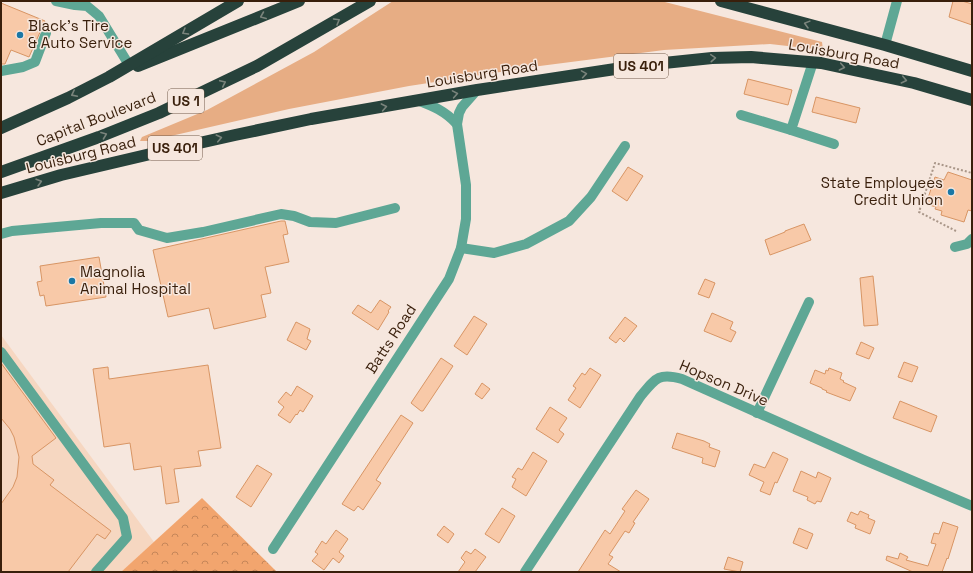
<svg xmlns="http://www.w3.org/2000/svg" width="973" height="573" font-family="'Space Grotesk',sans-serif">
	<defs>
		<pattern id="forest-crowns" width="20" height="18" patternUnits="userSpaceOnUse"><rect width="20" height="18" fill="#f2a56e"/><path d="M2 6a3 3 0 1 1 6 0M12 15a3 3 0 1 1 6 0" fill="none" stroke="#c58659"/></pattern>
	</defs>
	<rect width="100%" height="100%" fill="#f6e7de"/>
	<polygon fill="#f6d7c1" points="1,335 154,542 121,572 1,572"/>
	<polygon fill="#e7ad84" points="393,1 661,1 822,42 823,50 770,44 664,50 532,67 409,86 289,109 149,141 140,141 142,137 207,110 314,52"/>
	<polygon fill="url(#forest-crowns)" points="202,498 277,572 121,572"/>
	<g fill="#f8c9a8" stroke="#d89564">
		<polygon points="953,1 962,1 972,4 972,25 949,17"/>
		<polygon points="1,3 45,21 29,57 11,50 5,64 1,64"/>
		<polygon points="748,79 792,90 788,105 744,94"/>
		<polygon points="816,97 860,108 856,123 812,112"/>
		<polygon points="628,167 643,176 627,201 612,191"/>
		<polygon points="948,172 972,180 972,211 968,210 964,222 941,215 942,211 935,209 936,207 926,204 935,177 944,180"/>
		<polygon points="281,221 285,221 288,234 283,235 289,262 265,267 271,293 261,295 266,317 214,329 209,308 168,317 153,250"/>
		<polygon points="804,224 811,240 770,255 765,240 785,232 785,231"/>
		<polygon points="99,257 106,297 46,306 44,295 40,296 37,282 42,281 40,266"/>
		<polygon points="873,276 878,325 864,326 860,278"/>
		<polygon points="705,279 715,283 709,298 698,294"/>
		<polygon points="380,300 391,307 388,311 389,312 378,330 352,313 358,305 371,313"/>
		<polygon points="712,313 733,322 730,329 736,332 731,342 704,331"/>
		<polygon points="474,316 487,324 467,355 454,346"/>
		<polygon points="625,317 637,326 624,342 620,338 616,343 609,338"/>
		<polygon points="296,322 310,329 307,339 311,341 306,350 287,340"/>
		<polygon points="861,342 874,348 869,359 856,354"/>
		<polygon points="441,358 453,366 423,411 421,411 411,403"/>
		<polygon points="904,362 918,367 912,382 898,377"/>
		<polygon points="1,363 56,438 32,456 33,464 54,480 50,485 111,531 105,539 97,534 68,572 1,572 1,504 13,487 17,477 19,457 14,437 10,429 1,418"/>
		<polygon points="208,365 221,448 198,451 201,466 174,469 179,502 166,504 161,466 134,470 130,443 104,447 93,369 108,367 109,379"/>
		<polygon points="590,368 601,375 580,408 568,400 576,388 573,386 582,373 585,375"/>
		<polygon points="829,368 842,373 840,379 844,381 843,382 856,388 850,401 826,392 827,391 822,389 822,388 810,383 815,370 825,374 826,370 828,371"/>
		<polygon points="482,383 490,389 482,399 475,394"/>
		<polygon points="297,386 313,396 303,412 300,410 297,415 296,414 290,423 278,415 284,407 278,402 286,392 291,396"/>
		<polygon points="900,401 937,416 931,432 893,418"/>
		<polygon points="550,407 567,418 559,430 564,434 558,443 536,429"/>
		<polygon points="401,415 413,423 376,480 381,483 363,510 358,506 354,511 342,504"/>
		<polygon points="677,433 704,441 710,444 709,447 720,451 715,467 702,463 703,458 672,448"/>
		<polygon points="533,452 547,461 526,496 512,487 516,479 512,477 518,468 522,470"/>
		<polygon points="773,452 788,459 777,483 775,482 770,495 760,491 764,482 749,475 754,464 765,468"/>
		<polygon points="257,465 272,474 251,507 236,497"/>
		<polygon points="801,471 816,478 818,472 831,478 821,502 817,501 815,504 807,500 808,497 793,491"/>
		<polygon points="636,490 649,499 633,522 635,523 629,533 625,531 609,555 613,557 608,564 621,572 578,572 605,530 610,534 625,511 622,509"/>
		<polygon points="502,508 515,516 499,543 485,534"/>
		<polygon points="860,511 869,515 868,518 875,521 870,534 855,528 856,525 847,521 851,512 858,515"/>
		<polygon points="943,522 958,527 948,559 947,558 942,572 913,572 886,560 887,556 898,559 900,553 908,557 906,560 928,566 936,544 931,543 934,533 939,534"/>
		<polygon points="444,526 454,534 448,543 437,535"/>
		<polygon points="799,528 813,534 807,549 793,543"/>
		<polygon points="336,530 348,539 339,552 344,556 339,563 333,558 324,570 312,561 318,554 315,552 322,541 326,544"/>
		<polygon points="475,549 486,557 475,572 458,572 465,562 461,558 466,551 471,554"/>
		<polygon points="728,557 743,562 740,572 724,569"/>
	</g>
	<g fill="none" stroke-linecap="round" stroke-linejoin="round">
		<polyline stroke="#a99688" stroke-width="2" stroke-dasharray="2 2" stroke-linecap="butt" points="956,231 919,212 935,163 972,173"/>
		<g stroke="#5ea795" stroke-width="10">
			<polyline points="56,1 75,5 87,6 99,16 129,65"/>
			<polyline points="885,45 897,1"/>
			<polyline points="813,62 791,130 834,144"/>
			<polyline points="1,71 23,67 35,62 46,33"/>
			<path d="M417 100C433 106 445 111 457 124"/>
			<polyline points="741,115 791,130"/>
			<polyline points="1,234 12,231 101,223 134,223 139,230 167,238 203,232 281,214 294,216 310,222 336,223 395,208"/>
			<polyline points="955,247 967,244 972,239"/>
			<polyline points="461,248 494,253 526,244 569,221 591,197 625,146"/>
			<polyline points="1,352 123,518 127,537 96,572"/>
			<polyline points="757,413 809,302"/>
			<polyline points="273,549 449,279 461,248 466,219 466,185 457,124 459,113 462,107 477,90"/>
			<path d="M525 572 640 397C655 379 658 372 682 379L864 460 972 506"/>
		</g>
		<g stroke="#27423b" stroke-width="12">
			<polyline points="721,1 885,45 972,71"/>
			<polyline points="138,66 299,1"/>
			<polyline points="1,128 68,98 109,77 238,1"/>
			<polyline points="1,172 99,137 159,113 257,66 370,1"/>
			<polyline points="1,193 61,175 159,152 235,135 311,119 477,90 635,66 712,58 751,57 821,63 914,83 972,100"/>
		</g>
	</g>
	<defs><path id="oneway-chevron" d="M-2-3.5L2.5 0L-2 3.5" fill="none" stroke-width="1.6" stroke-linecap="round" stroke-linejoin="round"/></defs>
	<g stroke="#7a847c">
		<use href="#oneway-chevron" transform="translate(263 16) rotate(157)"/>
		<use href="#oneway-chevron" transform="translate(337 21) rotate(-30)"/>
		<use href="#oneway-chevron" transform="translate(807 24) rotate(-165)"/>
		<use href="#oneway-chevron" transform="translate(185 32) rotate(150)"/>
		<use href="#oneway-chevron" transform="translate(713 58) rotate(-4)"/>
		<use href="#oneway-chevron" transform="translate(842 67) rotate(11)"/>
		<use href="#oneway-chevron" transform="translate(584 74) rotate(-9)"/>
		<use href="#oneway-chevron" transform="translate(904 80) rotate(13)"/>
		<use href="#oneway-chevron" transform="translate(223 83) rotate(-25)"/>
		<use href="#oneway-chevron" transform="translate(74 94) rotate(153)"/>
		<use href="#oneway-chevron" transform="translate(455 94) rotate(-10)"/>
		<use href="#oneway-chevron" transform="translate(384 107) rotate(-11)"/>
		<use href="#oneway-chevron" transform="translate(104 135) rotate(-21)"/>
		<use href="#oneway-chevron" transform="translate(219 138) rotate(-13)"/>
		<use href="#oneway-chevron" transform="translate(39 182) rotate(-16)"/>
	</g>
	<g fill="#1a77a5" stroke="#f6e7de" stroke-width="1.5">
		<circle cx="20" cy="35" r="4"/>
		<circle cx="951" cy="192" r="4"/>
		<circle cx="72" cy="281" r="4"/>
	</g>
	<g text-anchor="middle" stroke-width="3" stroke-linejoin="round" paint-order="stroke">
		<g fill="#f6e7de" stroke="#725b4a" stroke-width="1">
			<rect x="614" y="54" width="54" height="24" rx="3"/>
			<rect x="168" y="89" width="36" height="24" rx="3"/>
			<rect x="148" y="136" width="54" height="24" rx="3"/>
		</g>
		<g font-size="14" font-weight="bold" fill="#391f0b">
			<text x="641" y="71">US 401</text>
			<text x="186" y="106">US 1</text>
			<text x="175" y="153">US 401</text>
		</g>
		<g font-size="15" fill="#391f0b" stroke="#f6e7de" text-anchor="start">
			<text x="28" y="31">Black’s Tire<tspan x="28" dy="17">&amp; Auto Service</tspan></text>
			<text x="943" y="188" text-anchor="end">State Employees<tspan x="943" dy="17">Credit Union</tspan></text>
			<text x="80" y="277">Magnolia<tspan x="80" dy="17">Animal Hospital</tspan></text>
		</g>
		<g font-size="15" fill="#391f0b" stroke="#f6e7de">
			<text transform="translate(844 54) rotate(10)" y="5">Louisburg Road</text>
			<text transform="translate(482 74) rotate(-9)" y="5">Louisburg Road</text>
			<text transform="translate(96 119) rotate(-21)" y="5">Capital Boulevard</text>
			<text transform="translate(81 155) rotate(-14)" y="5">Louisburg Road</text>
			<text transform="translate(391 339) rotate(-57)" y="5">Batts Road</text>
			<text transform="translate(724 383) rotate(23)" y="5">Hopson Drive</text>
		</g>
	</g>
	<rect width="973" height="573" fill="none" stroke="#391f0b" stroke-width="4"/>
</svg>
